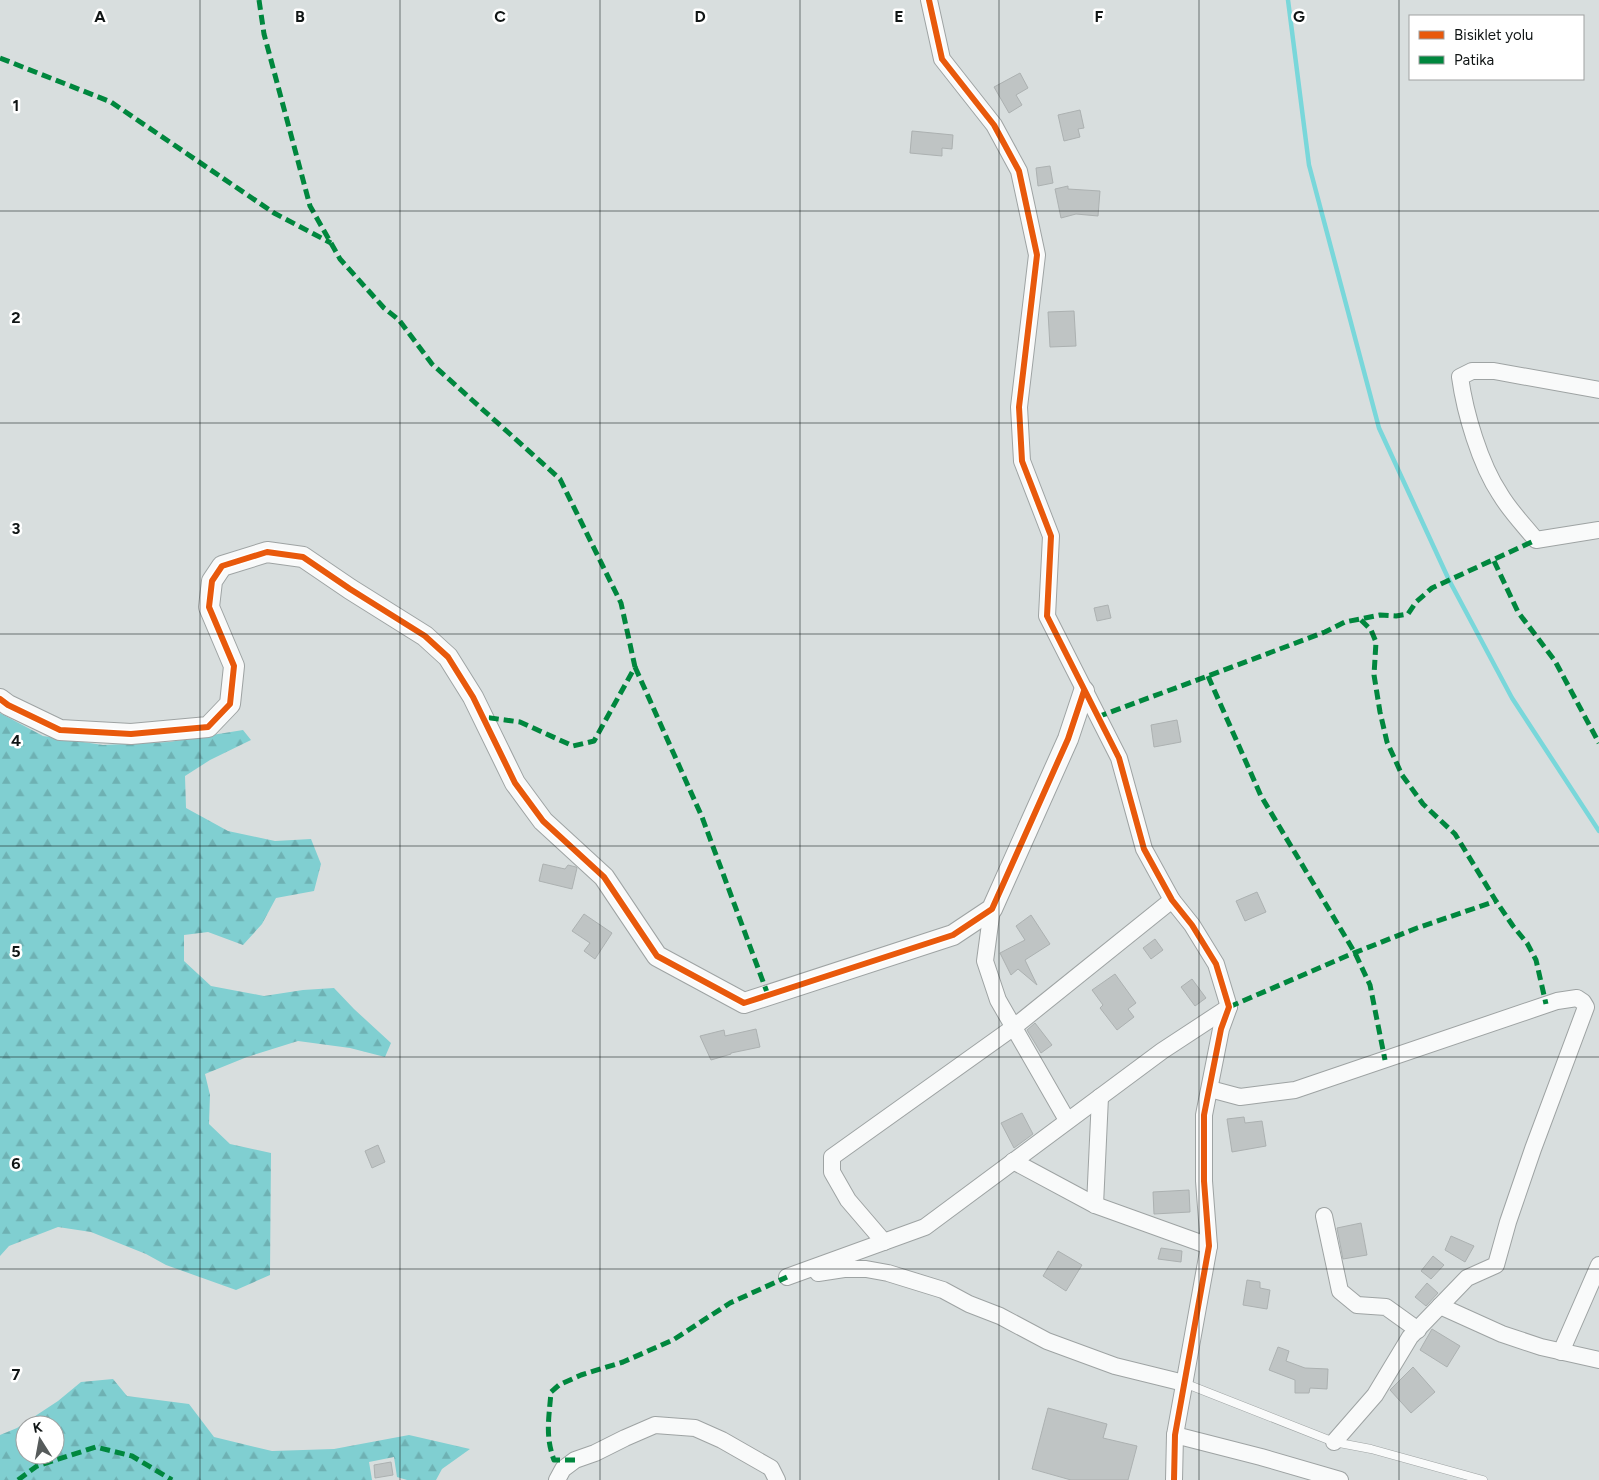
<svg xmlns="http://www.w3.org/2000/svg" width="1599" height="1480" font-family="Figtree,sans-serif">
	<defs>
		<pattern id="forest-firs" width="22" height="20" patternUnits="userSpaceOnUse" patternTransform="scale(1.25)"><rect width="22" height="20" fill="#80cfd1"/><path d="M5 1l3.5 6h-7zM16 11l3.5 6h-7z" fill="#6eb1b3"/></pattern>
	</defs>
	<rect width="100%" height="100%" fill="#d8dede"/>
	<g fill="url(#forest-firs)" fill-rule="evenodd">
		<polygon points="0,713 43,736 103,745 169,742 243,730 251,740 210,760 185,776 186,808 228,831 275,841 311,839 321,864 314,891 276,898 262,924 243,945 208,932 184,935 184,961 211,986 264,996 303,990 334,988 354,1009 391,1043 385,1057 350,1048 298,1041 247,1057 205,1074 210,1095 209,1124 230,1144 271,1153 270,1275 236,1290 166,1265 146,1254 91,1232 58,1227 9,1246 0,1256"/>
		<path d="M113 1379 127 1396 189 1404 214 1437 272 1451 334 1449 409 1435 470 1449 442 1469 436 1480H407L397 1477 394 1457 369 1462 372 1480H0V1435L17 1428 58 1401 81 1382ZM25 1425H55V1455H25Z"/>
	</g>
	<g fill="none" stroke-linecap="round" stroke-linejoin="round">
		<polyline stroke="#79d7da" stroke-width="4.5" points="1288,0 1309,165 1379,428 1449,580 1512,698 1599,831"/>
	</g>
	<g fill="#bfc4c4" stroke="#acb1b1">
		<polygon points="1020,73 1028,88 1016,95 1022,105 1009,113 994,87"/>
		<polygon points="1080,110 1084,128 1078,129 1080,137 1064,141 1058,115"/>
		<polygon points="912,131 953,135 952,149 942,148 942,156 910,153"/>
		<polygon points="1050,166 1053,183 1038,186 1036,168"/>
		<polygon points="1068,186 1068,189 1100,191 1098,216 1076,214 1061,218 1055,189"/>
		<polygon points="1074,311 1076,346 1050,347 1048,312"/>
		<polygon points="1108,605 1111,618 1097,621 1094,608"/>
		<polygon points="1177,720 1181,742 1154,747 1151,725"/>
		<polygon points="543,864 565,869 568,865 576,867 577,868 572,889 539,881"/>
		<polygon points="1257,892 1266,912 1245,921 1236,901"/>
		<polygon points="584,914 612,933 595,959 584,951 590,943 572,931"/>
		<polygon points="1031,915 1050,944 1025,960 1037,985 1018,969 1011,975 1000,953 1025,940 1016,926"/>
		<polygon points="1155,939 1163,950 1151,959 1143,948"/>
		<polygon points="1115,974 1136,1003 1128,1009 1134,1017 1117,1030 1100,1008 1103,1005 1092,990"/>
		<polygon points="1192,979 1206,998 1195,1006 1181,987"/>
		<polygon points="1035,1023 1052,1045 1041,1053 1027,1030"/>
		<polygon points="756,1029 760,1047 731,1053 731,1054 711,1060 700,1036 724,1030 725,1036"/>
		<polygon points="1022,1113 1033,1134 1014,1148 1001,1123"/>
		<polygon points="1244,1117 1245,1123 1262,1121 1266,1146 1232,1152 1227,1119"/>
		<polygon points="378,1145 385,1162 372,1168 365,1151"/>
		<polygon points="1189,1190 1190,1212 1154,1214 1153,1192"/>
		<polygon points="1361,1223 1367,1255 1343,1259 1337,1228"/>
		<polygon points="1451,1236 1474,1246 1465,1262 1445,1250"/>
		<polygon points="1161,1248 1182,1251 1181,1262 1158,1259"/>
		<polygon points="1058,1251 1082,1265 1066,1291 1043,1276"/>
		<polygon points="1433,1256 1444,1265 1431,1279 1421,1271"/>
		<polygon points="1247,1280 1260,1282 1260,1288 1270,1290 1267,1309 1243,1305"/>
		<polygon points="1427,1283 1438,1293 1426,1306 1415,1297"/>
		<polygon points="1432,1329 1460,1346 1447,1367 1420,1350"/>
		<polygon points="1278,1347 1289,1351 1286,1361 1305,1368 1328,1369 1327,1389 1310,1388 1309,1393 1295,1393 1295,1380 1269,1370"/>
		<polygon points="1413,1367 1435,1392 1411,1413 1390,1390"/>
		<polygon points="1048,1408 1107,1424 1103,1438 1137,1446 1128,1480 1071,1480 1032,1469"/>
		<polygon points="391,1462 393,1475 375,1478 374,1465"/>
	</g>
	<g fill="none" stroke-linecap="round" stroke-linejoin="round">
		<g stroke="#9ea3a3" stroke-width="9">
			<polyline id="service" points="1184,1383 1334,1442 1371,1449 1483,1480"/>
		</g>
		<g stroke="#9ea3a3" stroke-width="18">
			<g id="minor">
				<polyline points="929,0 942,59 994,125 1019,171 1037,255 1019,407 1022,461 1051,536 1047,616 1119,758 1144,849 1172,900 1192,925 1216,964 1229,1007 1221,1029 1204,1115 1204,1181 1209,1246 1175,1435 1174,1480"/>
				<path d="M1599 390 1494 371H1472L1460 377C1465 413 1480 464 1500 494 1510 511 1524 525 1536 540L1599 530"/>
				<polyline points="992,909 985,961 998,1000 1067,1120"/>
				<polyline points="1210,1089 1240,1097 1295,1090 1557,1001 1577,998 1583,1002 1586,1007 1533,1149 1508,1222 1496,1265 1467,1278 1410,1337 1375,1395 1334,1442"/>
				<polyline points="1013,1161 1095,1205 1209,1246"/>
				<polyline points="1095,1205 1100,1097"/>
				<polyline points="1324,1216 1340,1291 1357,1305 1386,1307 1418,1330"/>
				<polyline points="884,1242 848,1200 832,1172 832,1157 1014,1027 1172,900"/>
				<polyline points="818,1273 844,1269 866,1269 888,1273 943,1290 969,1304 1000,1316 1047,1341 1115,1366 1184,1383"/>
				<polyline points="787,1277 925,1227 1162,1051 1229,1007"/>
				<polyline points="1440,1306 1502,1334 1541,1347 1599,1360"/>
				<polyline points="1561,1352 1599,1265"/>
				<polyline points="1175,1435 1261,1457 1340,1480"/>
				<polyline points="557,1480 563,1469 575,1460 595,1453 625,1438 655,1425 695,1428 722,1440 771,1468 777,1480"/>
			</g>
		</g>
		<g stroke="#9ea3a3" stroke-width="22">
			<polyline id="tertiary" points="0,699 8,705 60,730 131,734 208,727 230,704 234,666 209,607 212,581 222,566 267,552 303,557 350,589 425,636 448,657 473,697 515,783 543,821 604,877 657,956 744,1003 953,935 992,909 1068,739 1084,691"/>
		</g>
		<use href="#service" stroke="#f9fafa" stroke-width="8"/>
		<use href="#minor" stroke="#f9fafa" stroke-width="16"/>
		<use href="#tertiary" stroke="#f9fafa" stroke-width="20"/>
		<g stroke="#00873e" stroke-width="5" stroke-dasharray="10 5" stroke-linecap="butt">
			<polyline points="259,0 264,34 310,206 340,259 384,308 399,320 432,364 560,479 621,603 635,667 594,741 573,746 520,722 483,717"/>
			<polyline points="0,58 111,102 274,213 331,243"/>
			<polyline points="1494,561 1518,612 1555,661 1599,743"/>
			<polyline points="1361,620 1371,630 1376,642 1374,675 1380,712 1387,742 1402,775 1423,804 1455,834 1496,901 1513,926 1527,943 1536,960 1546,1004"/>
			<polyline points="635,667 702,817 768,995"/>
			<polyline points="1208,676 1261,796 1355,953 1370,985 1385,1060"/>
			<polyline points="1097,717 1208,676 1325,632 1345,622 1380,615 1396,616 1408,614 1416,602 1432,588 1536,540"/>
			<polyline points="1229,1007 1349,955 1417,928 1496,901"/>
			<path d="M575 1460H554C545 1436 549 1418 551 1392L559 1385 581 1375 623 1362 673 1340 730 1303 787 1277"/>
			<polyline points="18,1480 37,1466 96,1447 132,1456 172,1480"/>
		</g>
		<g stroke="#fff" stroke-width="9">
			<g id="cycleway">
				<polyline points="929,0 942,59 994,125 1019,171 1037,255 1019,407 1022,461 1051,536 1047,616 1119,758 1144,849 1172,900 1192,925 1216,964 1229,1007 1221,1029 1204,1115 1204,1181 1209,1246 1175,1435 1174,1480"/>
				<polyline points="0,699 8,705 60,730 131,734 208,727 230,704 234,666 209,607 212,581 222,566 267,552 303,557 350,589 425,636 448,657 473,697 515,783 543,821 604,877 657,956 744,1003 953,935 992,909 1068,739 1084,691"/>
			</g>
		</g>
		<use href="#cycleway" stroke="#e8590c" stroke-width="6"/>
	</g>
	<path fill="none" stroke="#101515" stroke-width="1" stroke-opacity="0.55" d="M200 0V1480M400 0V1480M600 0V1480M800 0V1480M999 0V1480M1199 0V1480M1399 0V1480M0 211H1599M0 423H1599M0 634H1599M0 846H1599M0 1057H1599M0 1269H1599"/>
	<g font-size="16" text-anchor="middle" font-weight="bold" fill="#101515" stroke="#fff" stroke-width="5" stroke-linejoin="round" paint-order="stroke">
		<text x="100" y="22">A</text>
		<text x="300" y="22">B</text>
		<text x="500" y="22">C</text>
		<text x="700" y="22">D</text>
		<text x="899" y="22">E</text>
		<text x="1099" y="22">F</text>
		<text x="1299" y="22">G</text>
		<text x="16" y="111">1</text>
		<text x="16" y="323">2</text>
		<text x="16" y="534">3</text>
		<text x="16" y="746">4</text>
		<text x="16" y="957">5</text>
		<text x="16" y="1169">6</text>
		<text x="16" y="1380">7</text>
	</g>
	<rect x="1409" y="15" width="175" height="65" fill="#ffffff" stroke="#9fa1a1"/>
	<rect x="1419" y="31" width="25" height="8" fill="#e8590c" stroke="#9fa1a1"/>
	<text x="1454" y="40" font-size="15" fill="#101515">Bisiklet yolu</text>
	<rect x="1419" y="56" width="25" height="8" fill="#00873e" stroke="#9fa1a1"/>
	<text x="1454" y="65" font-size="15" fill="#101515">Patika</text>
	<g transform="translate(40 1440) rotate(349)"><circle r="24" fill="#ffffff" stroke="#9fa1a1"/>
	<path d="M0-4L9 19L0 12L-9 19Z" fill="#565b5b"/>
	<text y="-8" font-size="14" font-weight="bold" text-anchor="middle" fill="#101515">K</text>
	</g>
</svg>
